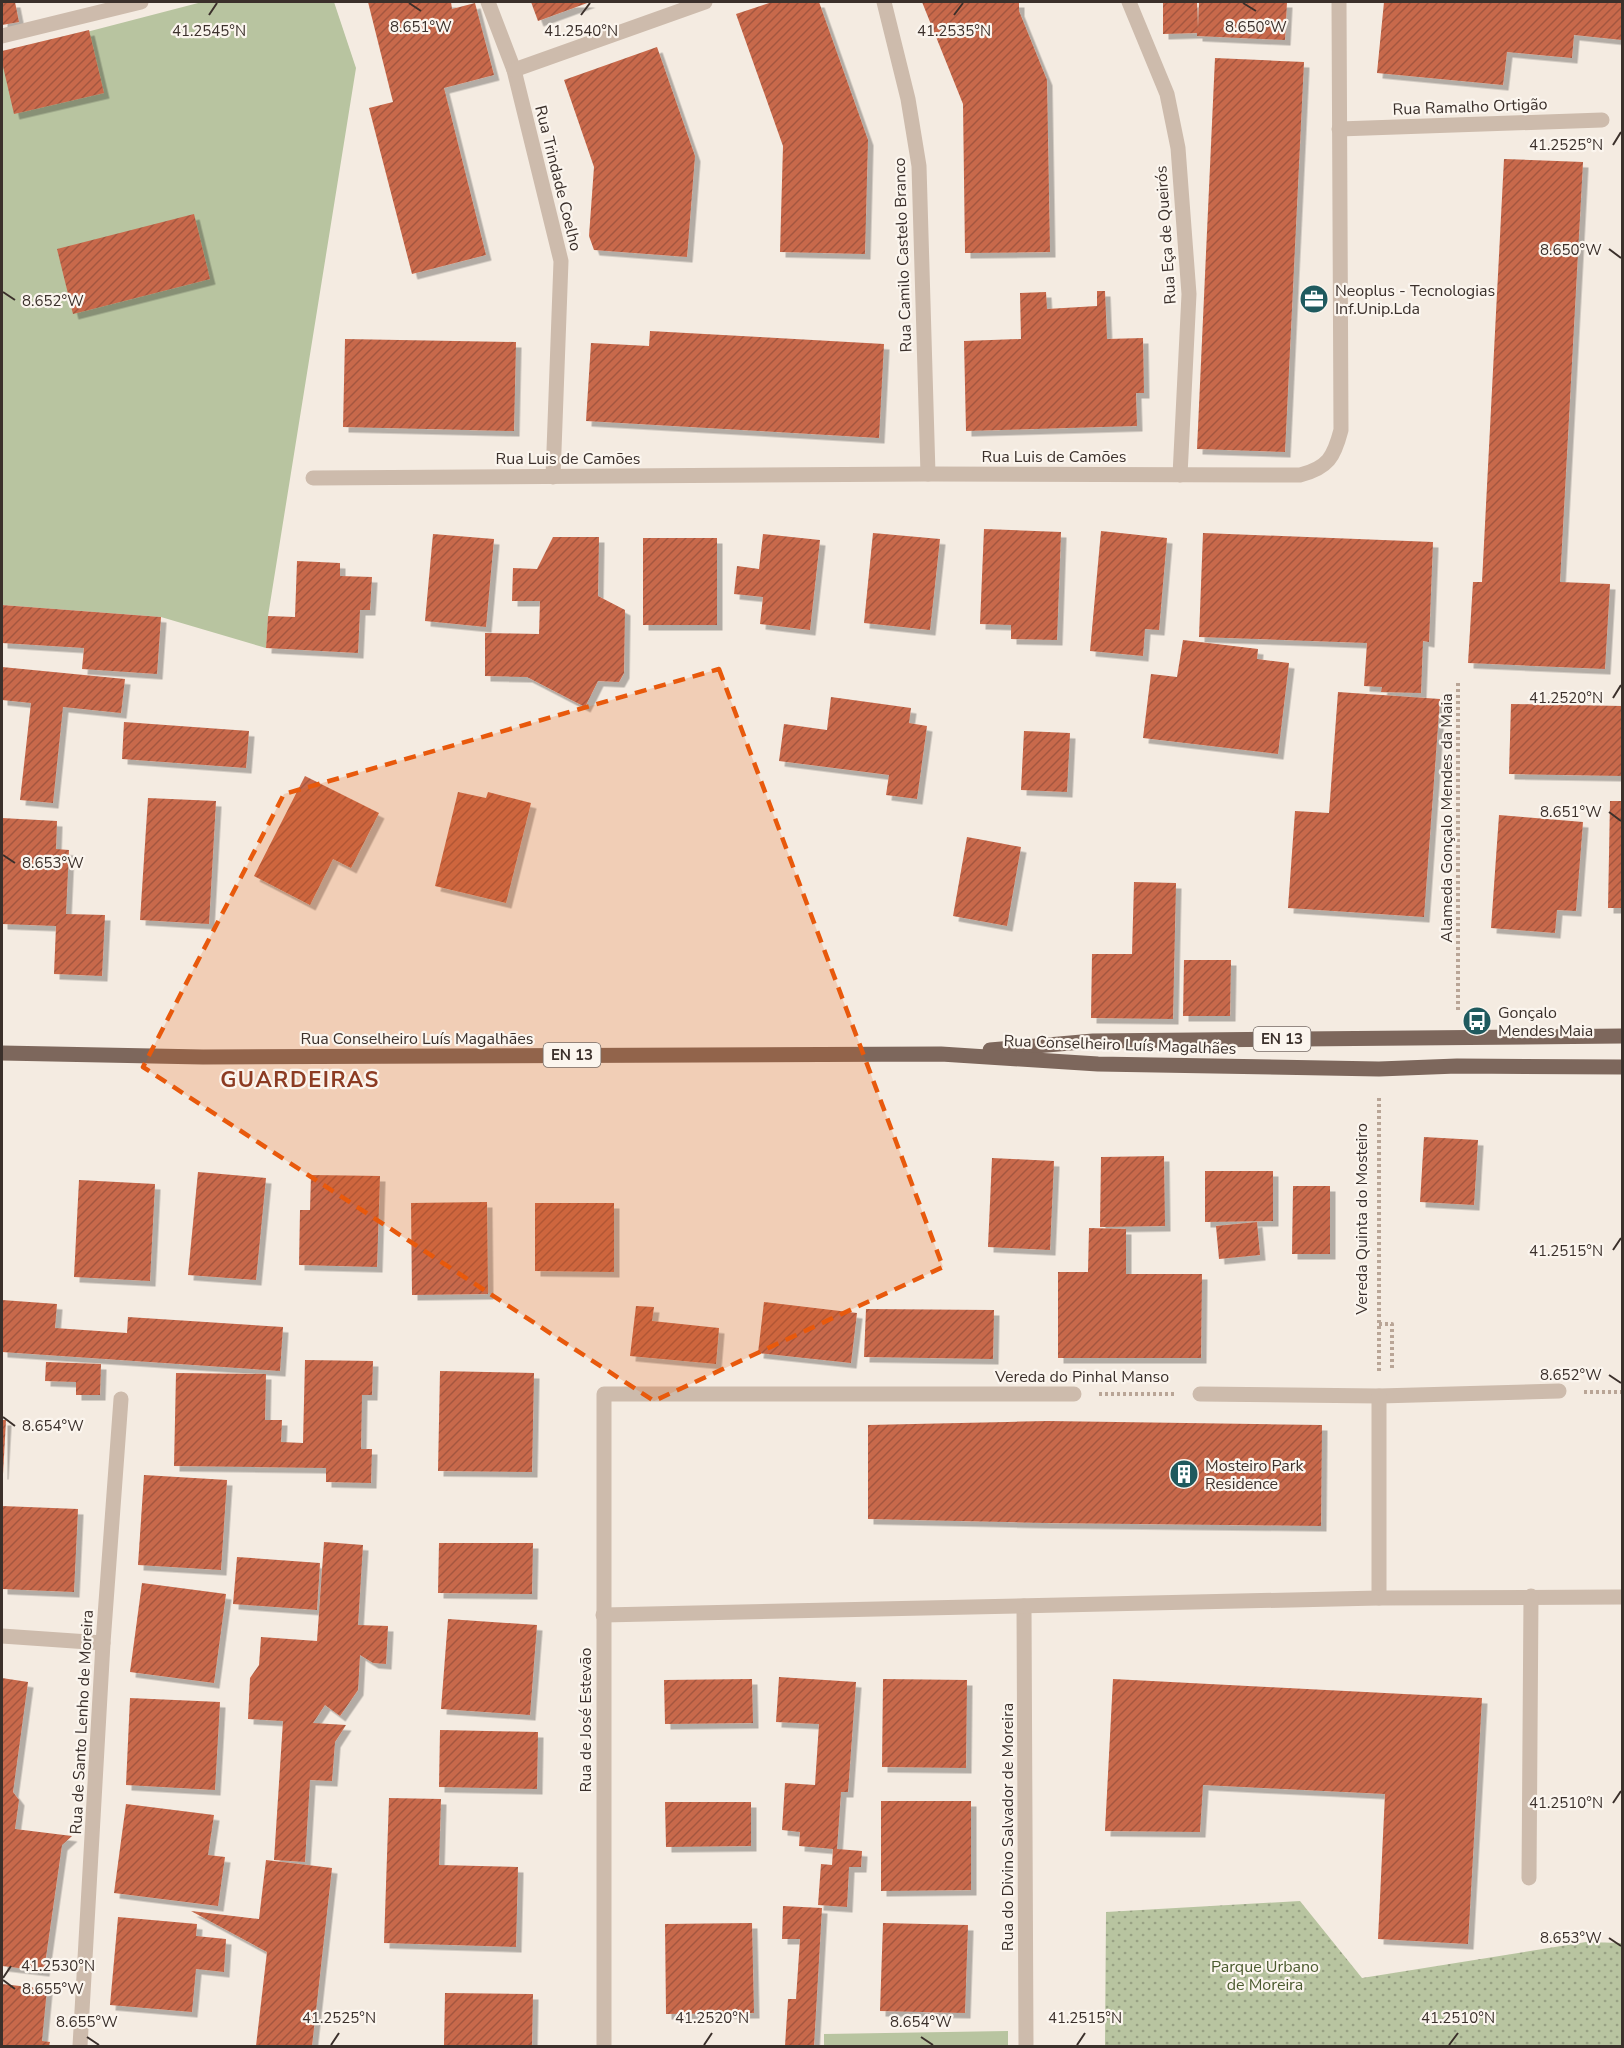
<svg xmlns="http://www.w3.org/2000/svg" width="1624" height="2048" font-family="'Nunito Sans',sans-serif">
	<defs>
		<pattern id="park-dots" width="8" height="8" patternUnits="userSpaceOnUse" patternTransform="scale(1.5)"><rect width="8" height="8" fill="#b8c4a0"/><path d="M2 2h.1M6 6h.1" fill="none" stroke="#97a083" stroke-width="1.8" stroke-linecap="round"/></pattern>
		<pattern id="building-hatch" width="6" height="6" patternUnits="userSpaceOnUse" patternTransform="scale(1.5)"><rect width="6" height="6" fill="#c8694b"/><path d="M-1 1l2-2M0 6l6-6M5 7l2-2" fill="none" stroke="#a4573f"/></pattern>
		<filter id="shadow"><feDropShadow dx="5.5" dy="5.5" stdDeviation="0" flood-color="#0004"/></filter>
	</defs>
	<rect width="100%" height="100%" fill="#f4ebe1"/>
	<g fill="#b8c4a0">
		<polygon points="202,2 334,2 356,68 268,616 266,648 161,617 2,605 2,54"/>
		<polygon points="1008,2031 1008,2046 824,2046 824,2034"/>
	</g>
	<polygon fill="url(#park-dots)" points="1300,1901 1362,1978 1586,1942 1622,1943 1622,2046 1105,2046 1106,1912"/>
	<g fill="url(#building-hatch)" filter="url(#shadow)">
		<polygon points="2,2 15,2 19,22 2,25"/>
		<polygon points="368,2 451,2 452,9 475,3 494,75 444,88 486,255 412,274 369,108 393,102"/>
		<polygon points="531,2 590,2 538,21"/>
		<polygon points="772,2 819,2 868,140 865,254 780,252 783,146 736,14"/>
		<polygon points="922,2 1019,2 1019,11 1047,80 1050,252 965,253 963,104"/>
		<polygon points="1163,2 1197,2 1198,28 1199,2 1287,2 1285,40 1197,36 1197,33 1163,34"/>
		<polygon points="1384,2 1622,2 1622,40 1574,35 1572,58 1507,52 1503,85 1377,73"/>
		<polygon points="89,30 104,93 14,114 2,62 2,51"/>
		<polygon points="657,47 695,156 687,257 594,250 589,236 594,167 564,80"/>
		<polygon points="1215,58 1304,62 1285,452 1197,449"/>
		<polygon points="1504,159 1583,162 1560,582 1610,584 1605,669 1468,663 1473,582 1482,582"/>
		<polygon points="194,214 210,279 73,314 57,249"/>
		<polygon points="1097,291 1105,291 1107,339 1143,338 1144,393 1136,393 1137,426 966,431 964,341 1021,339 1020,293 1046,292 1047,309 1097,306"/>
		<polygon points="650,331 884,344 879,438 586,421 591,343 649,346"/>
		<polygon points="345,339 516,342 514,431 343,427"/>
		<polygon points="984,529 1061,532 1057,640 1011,639 1011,625 980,624"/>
		<polygon points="1101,531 1167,538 1159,630 1145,629 1143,656 1090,651"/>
		<polygon points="873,533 940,539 930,630 864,623"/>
		<polygon points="1203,533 1433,542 1429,642 1423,641 1421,693 1381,692 1382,687 1364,686 1367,643 1199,637"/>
		<polygon points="433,534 494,539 486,627 425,621"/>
		<polygon points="763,534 820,540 810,630 760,624 763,597 734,594 737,566 759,569"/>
		<polygon points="553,537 599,537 598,596 625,610 624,673 619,682 598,681 585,707 527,677 485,676 485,633 539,634 540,601 512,601 513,568 537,569"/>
		<rect x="643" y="538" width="74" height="87"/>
		<polygon points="297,561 340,563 340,576 372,577 370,610 360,610 358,653 266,648 268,616 295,617"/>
		<polygon points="2,605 161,617 157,674 82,669 84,648 2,643"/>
		<polygon points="1183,640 1258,649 1257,659 1289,663 1278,754 1143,738 1151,674 1177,677"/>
		<polygon points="2,667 125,679 121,713 63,707 53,803 20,800 31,703 2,700"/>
		<polygon points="1338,692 1440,699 1424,917 1288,908 1295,811 1329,813"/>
		<polygon points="831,697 911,708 909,723 927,726 917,799 886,795 889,775 779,761 784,724 827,730"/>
		<polygon points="1511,704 1622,706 1622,776 1509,774"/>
		<polygon points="124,722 249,731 246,768 122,759"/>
		<polygon points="1024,731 1070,733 1067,792 1021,790"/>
		<polygon points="305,776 379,813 351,868 333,859 310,905 254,876"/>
		<polygon points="458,792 486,798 488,792 531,803 506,903 435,886"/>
		<polygon points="148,798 216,801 209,924 140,920"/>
		<polygon points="1610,801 1622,801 1622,908 1608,908"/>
		<polygon points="1499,815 1583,822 1576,911 1557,910 1555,933 1491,928"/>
		<polygon points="2,818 57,821 56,849 69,850 66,914 105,915 102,976 54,974 56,926 2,924"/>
		<polygon points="967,837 1021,847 1007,926 953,916"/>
		<polygon points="1134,882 1176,883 1173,1019 1091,1018 1092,954 1132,954"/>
		<polygon points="1184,960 1231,960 1230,1016 1183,1016"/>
		<polygon points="1424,1137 1478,1140 1474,1205 1420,1202"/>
		<polygon points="1164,1156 1165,1226 1100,1227 1101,1157"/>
		<polygon points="992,1158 1054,1161 1050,1250 988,1247"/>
		<polygon points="1205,1171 1273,1171 1273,1221 1205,1222"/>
		<polygon points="198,1172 266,1178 256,1280 188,1275"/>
		<polygon points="311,1175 380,1176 377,1267 299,1265 300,1210 310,1210"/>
		<polygon points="79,1180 155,1184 150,1281 74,1277"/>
		<polygon points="1293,1186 1330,1186 1330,1254 1292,1254"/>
		<polygon points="487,1202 488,1294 412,1295 411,1203"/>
		<polygon points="535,1203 614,1203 614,1272 535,1271"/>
		<polygon points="1257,1222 1260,1255 1219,1259 1216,1226"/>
		<polygon points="1089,1228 1126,1229 1126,1274 1202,1274 1201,1358 1058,1358 1058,1272 1088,1272"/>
		<polygon points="2,1300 57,1304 55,1328 127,1333 128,1317 283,1327 280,1371 2,1352"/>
		<polygon points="764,1302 857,1313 851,1363 758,1353"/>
		<polygon points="636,1306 654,1307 652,1321 719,1328 716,1364 630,1356"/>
		<polygon points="866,1309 994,1310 993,1359 864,1357"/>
		<polygon points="305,1360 373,1361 372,1395 362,1395 361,1449 372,1449 371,1483 326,1482 326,1468 174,1466 176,1373 266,1374 265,1420 282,1420 281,1442 303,1443"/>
		<polygon points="46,1362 101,1364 100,1395 76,1395 76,1382 45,1381"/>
		<polygon points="440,1371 534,1373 532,1472 438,1471"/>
		<polygon points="2,1420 6,1420 3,1474 2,1474"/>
		<polygon points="1048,1421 1322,1425 1321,1526 1047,1523 868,1519 868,1425"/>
		<polygon points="144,1475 227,1480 221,1570 138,1565"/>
		<polygon points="2,1506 78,1509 74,1592 2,1589"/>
		<polygon points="324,1542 363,1545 358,1625 388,1626 386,1664 373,1663 360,1655 358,1690 340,1716 325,1705 313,1723 346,1725 335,1742 332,1781 310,1780 305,1862 274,1860 283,1721 248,1719 250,1678 259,1665 261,1637 317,1641"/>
		<polygon points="439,1543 533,1543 532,1594 438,1593"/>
		<polygon points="237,1557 320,1563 317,1610 233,1604"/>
		<polygon points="142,1583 226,1594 214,1683 130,1672"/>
		<polygon points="448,1619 537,1625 530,1715 441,1709"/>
		<polygon points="779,1677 856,1682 848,1792 841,1792 837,1849 862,1851 861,1867 849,1867 847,1907 818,1905 821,1864 832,1865 833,1849 799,1846 800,1832 782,1830 785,1783 815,1785 819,1724 776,1722"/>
		<polygon points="2,1678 28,1682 13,1792 19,1800 15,1829 72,1836 62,1845 44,1971 2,1966"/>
		<polygon points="752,1679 753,1723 665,1724 664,1680"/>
		<polygon points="883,1679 967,1680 966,1768 882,1767"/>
		<polygon points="1113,1679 1482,1698 1468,1944 1378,1939 1385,1794 1203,1785 1200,1832 1105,1831"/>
		<polygon points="130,1698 220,1702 215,1790 126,1785"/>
		<polygon points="440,1730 538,1732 537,1789 439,1787"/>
		<polygon points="389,1798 441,1799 439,1865 518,1867 516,1947 384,1943"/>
		<polygon points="881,1801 971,1801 971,1890 881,1891"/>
		<polygon points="665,1802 751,1802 751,1846 666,1847"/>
		<polygon points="126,1804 214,1815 208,1855 225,1857 218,1906 114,1893"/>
		<polygon points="266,1860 332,1868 312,2046 256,2046 267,1952 191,1911 259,1919"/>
		<polygon points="783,1906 822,1908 814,2046 785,2046 788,1999 796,1999 800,1939 782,1939"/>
		<polygon points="118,1917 197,1924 196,1936 226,1939 224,1972 196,1969 192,2012 110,2005"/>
		<polygon points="752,1923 754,2013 666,2014 665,1924"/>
		<polygon points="883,1923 968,1925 965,2013 880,2011"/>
		<polygon points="2,1984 47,1989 42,2041 50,2042 49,2046 2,2046"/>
		<polygon points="445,1993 533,1994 532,2046 444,2046"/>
	</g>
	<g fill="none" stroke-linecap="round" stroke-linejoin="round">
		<g stroke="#b9a596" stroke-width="4" stroke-dasharray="3 3" stroke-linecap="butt">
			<polyline points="1458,683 1458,1012"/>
			<polyline points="1379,1324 1392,1324 1392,1369"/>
			<polyline points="1379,1371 1379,1096"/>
			<polyline points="1584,1392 1622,1392"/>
			<polyline points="1099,1394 1175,1394"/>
		</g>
		<g stroke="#cdbbac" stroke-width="15">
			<polyline points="488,2 514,70 561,261 553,477"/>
			<polyline points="884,2 908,99 919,166 928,474"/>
			<polyline points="1129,2 1167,94 1178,148 1189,294 1180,475"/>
			<polyline points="2,36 141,2"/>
			<polyline points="514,70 705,2"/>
			<polyline points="1339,129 1602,120"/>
			<path d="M313 478 928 474 1300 475C1328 468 1334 457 1341 430L1339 2"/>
			<polyline points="1200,1394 1379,1396 1559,1391"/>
			<polyline points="1379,1598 1379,1396"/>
			<polyline points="1024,1606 1026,2046"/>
			<polyline points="603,1615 1379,1598 1622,1597"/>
			<polyline points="2,1636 103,1643"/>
			<polyline points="1529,1878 1531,1596"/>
			<polyline points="80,2046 103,1643 121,1399"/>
			<polyline points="604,2046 604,1394 1074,1394"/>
		</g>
		<g stroke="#7d675c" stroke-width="15">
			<polyline points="990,1050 1093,1041 1622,1036"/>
			<polyline points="2,1053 203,1057 941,1054 1098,1064 1379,1069 1457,1066 1622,1067"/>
		</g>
	</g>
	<path fill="#e8590c" fill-opacity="0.2" stroke="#e8590c" stroke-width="4.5" stroke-dasharray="12 8" stroke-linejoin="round" d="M719 669 943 1267 654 1401 143 1067 284 794Z"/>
	<path fill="none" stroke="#3b302b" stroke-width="2" d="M409 3 421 11M1243 3 1256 11M209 15 217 3M581 15 590 3M954 15 963 3M1613 145 1621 132M1609 249 1621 258M3 292 15 300M1613 698 1621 685M1609 812 1621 821M3 855 15 863M1613 1250 1621 1238M1609 1375 1621 1383M3 1417 15 1426M1613 1803 1621 1791M1609 1938 1621 1946M3 1978 11 1966M3 1980 15 1989M87 2037 99 2045M921 2037 933 2045M331 2045 339 2033M704 2045 712 2033M1077 2045 1085 2033M1449 2045 1458 2033"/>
	<defs>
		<g id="office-disc" transform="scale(1.5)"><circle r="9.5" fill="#1f5a5e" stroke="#fbf5ee"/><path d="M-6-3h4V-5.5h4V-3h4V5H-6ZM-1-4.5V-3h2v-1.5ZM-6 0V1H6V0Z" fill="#fff"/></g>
		<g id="bus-disc" transform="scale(1.5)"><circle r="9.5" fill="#1f5a5e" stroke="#fbf5ee"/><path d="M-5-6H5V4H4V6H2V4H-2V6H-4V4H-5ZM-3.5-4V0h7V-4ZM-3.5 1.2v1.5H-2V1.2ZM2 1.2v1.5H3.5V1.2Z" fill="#fff"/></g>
		<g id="building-disc" transform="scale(1.5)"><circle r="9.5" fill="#1f5a5e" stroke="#fbf5ee"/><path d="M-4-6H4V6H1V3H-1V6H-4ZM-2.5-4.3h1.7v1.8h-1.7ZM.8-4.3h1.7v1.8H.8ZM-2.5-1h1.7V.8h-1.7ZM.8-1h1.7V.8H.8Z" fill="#fff"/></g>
	</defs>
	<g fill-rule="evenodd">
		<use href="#office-disc" x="1314" y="299"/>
		<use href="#bus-disc" x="1477" y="1021"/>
		<use href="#building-disc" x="1184" y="1474"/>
	</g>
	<g text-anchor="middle" stroke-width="4.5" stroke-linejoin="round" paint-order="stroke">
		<g fill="#fbf5ee" stroke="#756b66" stroke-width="1.5">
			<rect x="1253.5" y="1027" width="57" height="24" rx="4.5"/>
			<rect x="543.5" y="1043" width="57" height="24" rx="4.5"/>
		</g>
		<g font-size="15" font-weight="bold" fill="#3b302b">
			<text x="1282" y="1044">EN 13</text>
			<text x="572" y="1060">EN 13</text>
		</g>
		<g font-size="16" fill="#3b302b" stroke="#fbf5ee">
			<text transform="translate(1470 106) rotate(-2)" y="6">Rua Ramalho Ortigão</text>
			<text transform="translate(559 178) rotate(76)" y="6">Rua Trindade Coelho</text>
			<text transform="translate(1165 235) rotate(-94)" y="6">Rua Eça de Queirós</text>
			<text transform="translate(902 255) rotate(-92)" y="6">Rua Camilo Castelo Branco</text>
			<text x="1054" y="462">Rua Luis de Camões</text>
			<text x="568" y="464">Rua Luis de Camões</text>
			<text transform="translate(1446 818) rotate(-90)" y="6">Alameda Gonçalo Mendes da Maia</text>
			<text x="417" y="1044">Rua Conselheiro Luís Magalhães</text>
			<text transform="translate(1120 1044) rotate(2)" y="6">Rua Conselheiro Luís Magalhães</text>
			<text transform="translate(1361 1219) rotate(-90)" y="6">Vereda Quinta do Mosteiro</text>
			<text x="1082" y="1382">Vereda do Pinhal Manso</text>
			<text transform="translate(585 1720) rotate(-90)" y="6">Rua de José Estevão</text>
			<text transform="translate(81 1722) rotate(-87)" y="6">Rua de Santo Lenho de Moreira</text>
			<text transform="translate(1007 1827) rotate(-90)" y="6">Rua do Divino Salvador de Moreira</text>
		</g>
		<g font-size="16" fill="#3b302b" stroke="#fbf5ee" text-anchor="start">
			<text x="1335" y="296">Neoplus - Tecnologias<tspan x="1335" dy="18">Inf.Unip.Lda</tspan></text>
			<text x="1498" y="1018">Gonçalo<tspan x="1498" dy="18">Mendes Maia</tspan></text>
			<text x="1205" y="1471">Mosteiro Park<tspan x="1205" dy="18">Residence</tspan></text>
		</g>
		<g font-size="16" fill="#4a5a2e" stroke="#fbf5ee">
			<text x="1265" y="1972">Parque Urbano<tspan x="1265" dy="18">de Moreira</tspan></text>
		</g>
		<g font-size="22" font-weight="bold" letter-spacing="1.5" fill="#8c3b22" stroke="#fbf5ee">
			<text x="300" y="1087">GUARDEIRAS</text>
		</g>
	</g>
	<g font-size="15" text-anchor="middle" fill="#3b302b" stroke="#fbf5ee" stroke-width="4.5" stroke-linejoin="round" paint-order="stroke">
		<text x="421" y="32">8.651°W</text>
		<text x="1256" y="32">8.650°W</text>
		<text x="209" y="36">41.2545°N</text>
		<text x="581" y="36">41.2540°N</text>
		<text x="954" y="36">41.2535°N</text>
		<text x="1566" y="150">41.2525°N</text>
		<text x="1571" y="255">8.650°W</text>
		<text x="53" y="306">8.652°W</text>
		<text x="1566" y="703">41.2520°N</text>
		<text x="1571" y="817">8.651°W</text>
		<text x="53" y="868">8.653°W</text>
		<text x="1566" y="1256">41.2515°N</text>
		<text x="1571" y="1380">8.652°W</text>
		<text x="53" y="1431">8.654°W</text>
		<text x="1566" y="1808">41.2510°N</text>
		<text x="1571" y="1943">8.653°W</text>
		<text x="58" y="1971">41.2530°N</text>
		<text x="53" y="1994">8.655°W</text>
		<text x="339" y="2023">41.2525°N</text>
		<text x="712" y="2023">41.2520°N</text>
		<text x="1085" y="2023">41.2515°N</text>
		<text x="1458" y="2023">41.2510°N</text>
		<text x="87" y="2027">8.655°W</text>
		<text x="921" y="2027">8.654°W</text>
	</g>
	<rect width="1624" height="2048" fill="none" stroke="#3b302b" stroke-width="6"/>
</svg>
